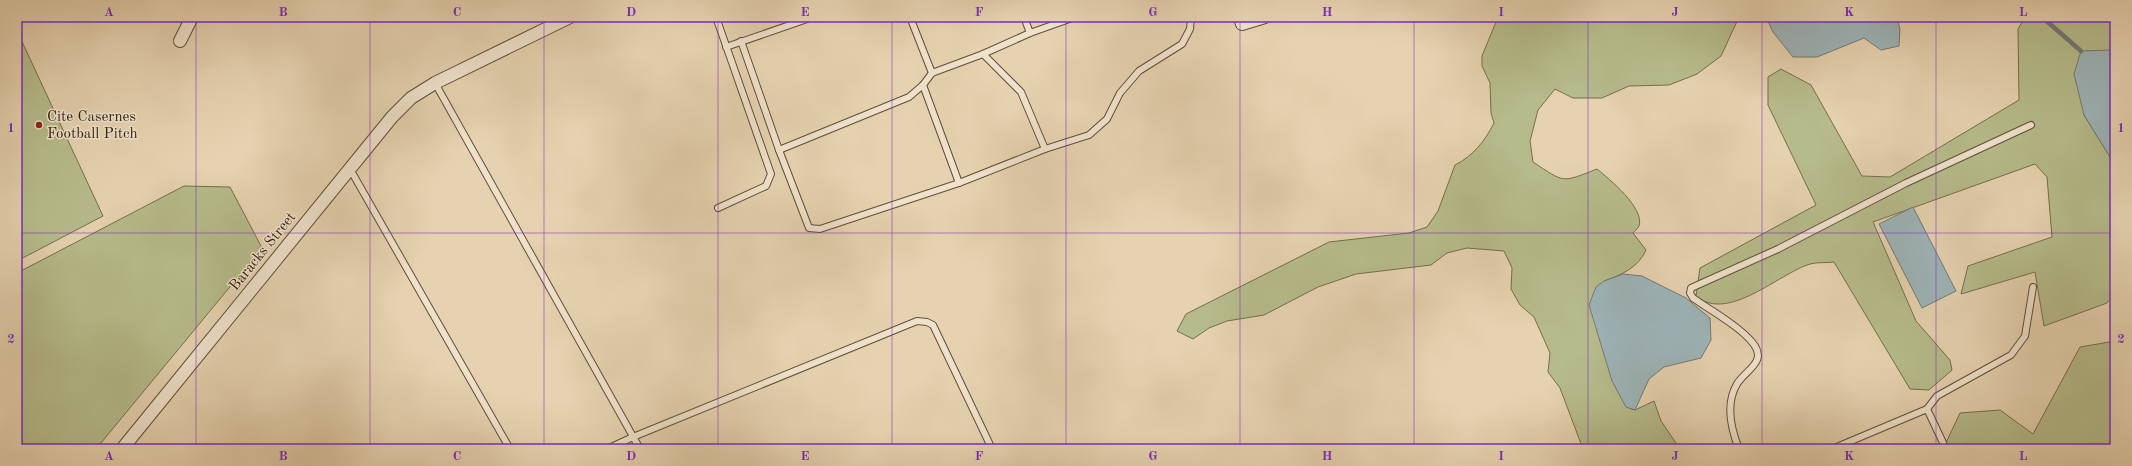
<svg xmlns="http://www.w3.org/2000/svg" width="2132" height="466" font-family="'Old Standard TT',serif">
	<rect width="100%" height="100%" fill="#e6d2b0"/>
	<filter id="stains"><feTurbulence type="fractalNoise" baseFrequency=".005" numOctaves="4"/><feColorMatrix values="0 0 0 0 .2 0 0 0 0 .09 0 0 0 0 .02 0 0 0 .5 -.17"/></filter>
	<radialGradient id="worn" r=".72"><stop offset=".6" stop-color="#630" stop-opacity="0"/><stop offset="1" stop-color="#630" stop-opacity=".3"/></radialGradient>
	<g fill="#b6bb8b" stroke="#746e4c">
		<path d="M1498 17H1739L1721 56 1697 74 1669 85 1629 86 1602 98H1573L1555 89 1538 110 1530 141 1533 162C1565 183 1561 183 1597 169 1609 179 1645 208 1639 226 1638 228 1635 231 1633 233L1646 250C1638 268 1621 275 1604 281L1626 407 1635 410 1654 401 1661 421 1680 449H1583L1560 388 1548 372 1550 353 1534 317 1520 305 1511 289 1512 268 1504 251 1467 248 1447 253 1431 265 1356 274 1318 287 1264 315 1227 321 1209 328 1193 339 1177 331 1186 314 1329 242 1409 233 1427 227 1438 211 1455 165C1473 156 1485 141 1494 123L1491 113 1490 83 1482 66V56Z"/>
		<path d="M2025 17H2115V51L2112 50 2084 115 2115 165V293L2107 303 2044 326 2035 272 1961 294 1968 266 2052 237 2047 177 2035 164 1873 222 1916 321 1950 360 1952 370 1929 390 1910 389 1834 262C1827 263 1817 262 1810 264 1778 274 1728 323 1696 296L1700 268 1816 205 1768 105V77L1781 69 1811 85 1862 176 1890 177 2019 100 2018 29Z"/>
		<polygon points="18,33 103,216 17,261 17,34"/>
		<polygon points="184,186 230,187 262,248 96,449 17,449 17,273"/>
		<polygon points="2115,341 2115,449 1943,449 1960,413 2000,410 2033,434 2080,347"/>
	</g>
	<g fill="#9db4b8" stroke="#737a74">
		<polygon points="1766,17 1897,17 1900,29 1899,46 1881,50 1864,38 1817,57 1793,57 1773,32"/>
		<polygon points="2112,50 2115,51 2115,165 2084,115 2074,74 2081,51"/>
		<polygon points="1913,207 1956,291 1922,308 1879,224"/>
		<polygon points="1623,274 1642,276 1686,298 1710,318 1711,340 1701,358 1664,367 1649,379 1635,410 1626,407 1612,381 1589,305 1596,287 1604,281"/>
	</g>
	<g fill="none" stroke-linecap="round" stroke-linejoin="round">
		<polyline stroke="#737a74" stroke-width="4.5" points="2042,17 2081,51"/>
		<g stroke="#604e36" stroke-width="8">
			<g id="lane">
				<polyline points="716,17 771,174 766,186 718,208"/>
				<polyline points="910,17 932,73"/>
				<polyline points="1024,17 1030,33"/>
				<polyline points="741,41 779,150 809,228 820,229 959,183 1045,149 1021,92 983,54"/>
				<polyline points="726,47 813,17"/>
				<polyline points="435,83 640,449"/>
				<polyline points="923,85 959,183"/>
				<polyline points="1045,149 1089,135 1107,119 1120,93 1139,71 1182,44 1190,29 1191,17"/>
				<polyline points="779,150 909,97 923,85 932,73 983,54 1030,33 1075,17"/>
				<polyline points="350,169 510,449"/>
				<polyline points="1927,409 1937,396 2011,355 2025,336 2033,287"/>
				<polyline points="607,449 633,437 917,321 927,322 933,325 992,449"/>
				<path d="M1739 449C1731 429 1725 404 1737 384 1745 370 1769 362 1752 342 1739 326 1710 310 1693 298L1690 293 1691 288 1778 249 1906 183 2031 125"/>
				<polyline points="1832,449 1927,409 1946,449"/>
			</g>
		</g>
		<g stroke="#604e36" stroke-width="14">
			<g id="street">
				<polyline points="1240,17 1242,24 1265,17"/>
				<polyline points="180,41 192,17"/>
				<polyline points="122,449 392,117 411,98 435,83 570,17"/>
			</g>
		</g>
		<use href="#lane" stroke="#efe2cc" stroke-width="6"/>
		<use href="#street" stroke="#efe2cc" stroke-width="12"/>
	</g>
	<path fill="none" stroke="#7b2cbf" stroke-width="1" stroke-opacity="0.55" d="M196 17V449M370 17V449M544 17V449M718 17V449M892 17V449M1066 17V449M1240 17V449M1414 17V449M1588 17V449M1762 17V449M1936 17V449M17 233H2115"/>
	<circle fill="#8f2418" stroke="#efe2cc" stroke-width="1.5" cx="39" cy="125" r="4"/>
	<g text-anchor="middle" stroke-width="3" stroke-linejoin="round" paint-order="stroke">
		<g font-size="15" fill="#33220e" stroke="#efe2cc" text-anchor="start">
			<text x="47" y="121">Cite Casernes<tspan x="47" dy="17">Football Pitch</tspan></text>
		</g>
		<g font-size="15" fill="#33220e" stroke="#efe2cc">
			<text transform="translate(262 251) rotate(-51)" y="5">Baracks Street</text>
		</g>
	</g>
	<rect width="2132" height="466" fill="none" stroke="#e6d2b0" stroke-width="44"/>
	<rect x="22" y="22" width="2088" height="422" fill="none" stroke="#7b2cbf" stroke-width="1.5"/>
	<g font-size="13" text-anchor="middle" font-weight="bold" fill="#7b2cbf">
		<text x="109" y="16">A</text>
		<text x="283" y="16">B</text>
		<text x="457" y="16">C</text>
		<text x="631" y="16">D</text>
		<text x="805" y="16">E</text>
		<text x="979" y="16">F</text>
		<text x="1153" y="16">G</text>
		<text x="1327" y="16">H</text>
		<text x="1501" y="16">I</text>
		<text x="1675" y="16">J</text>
		<text x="1849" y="16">K</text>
		<text x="2023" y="16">L</text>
		<text x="11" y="132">1</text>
		<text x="2121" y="132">1</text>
		<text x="11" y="343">2</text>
		<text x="2121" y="343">2</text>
		<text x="109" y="460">A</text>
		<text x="283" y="460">B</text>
		<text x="457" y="460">C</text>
		<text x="631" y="460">D</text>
		<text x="805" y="460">E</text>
		<text x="979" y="460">F</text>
		<text x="1153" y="460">G</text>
		<text x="1327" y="460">H</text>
		<text x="1501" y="460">I</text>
		<text x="1675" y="460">J</text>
		<text x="1849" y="460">K</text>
		<text x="2023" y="460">L</text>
	</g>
	<rect width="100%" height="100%" filter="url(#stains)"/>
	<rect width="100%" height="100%" fill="url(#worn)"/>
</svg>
